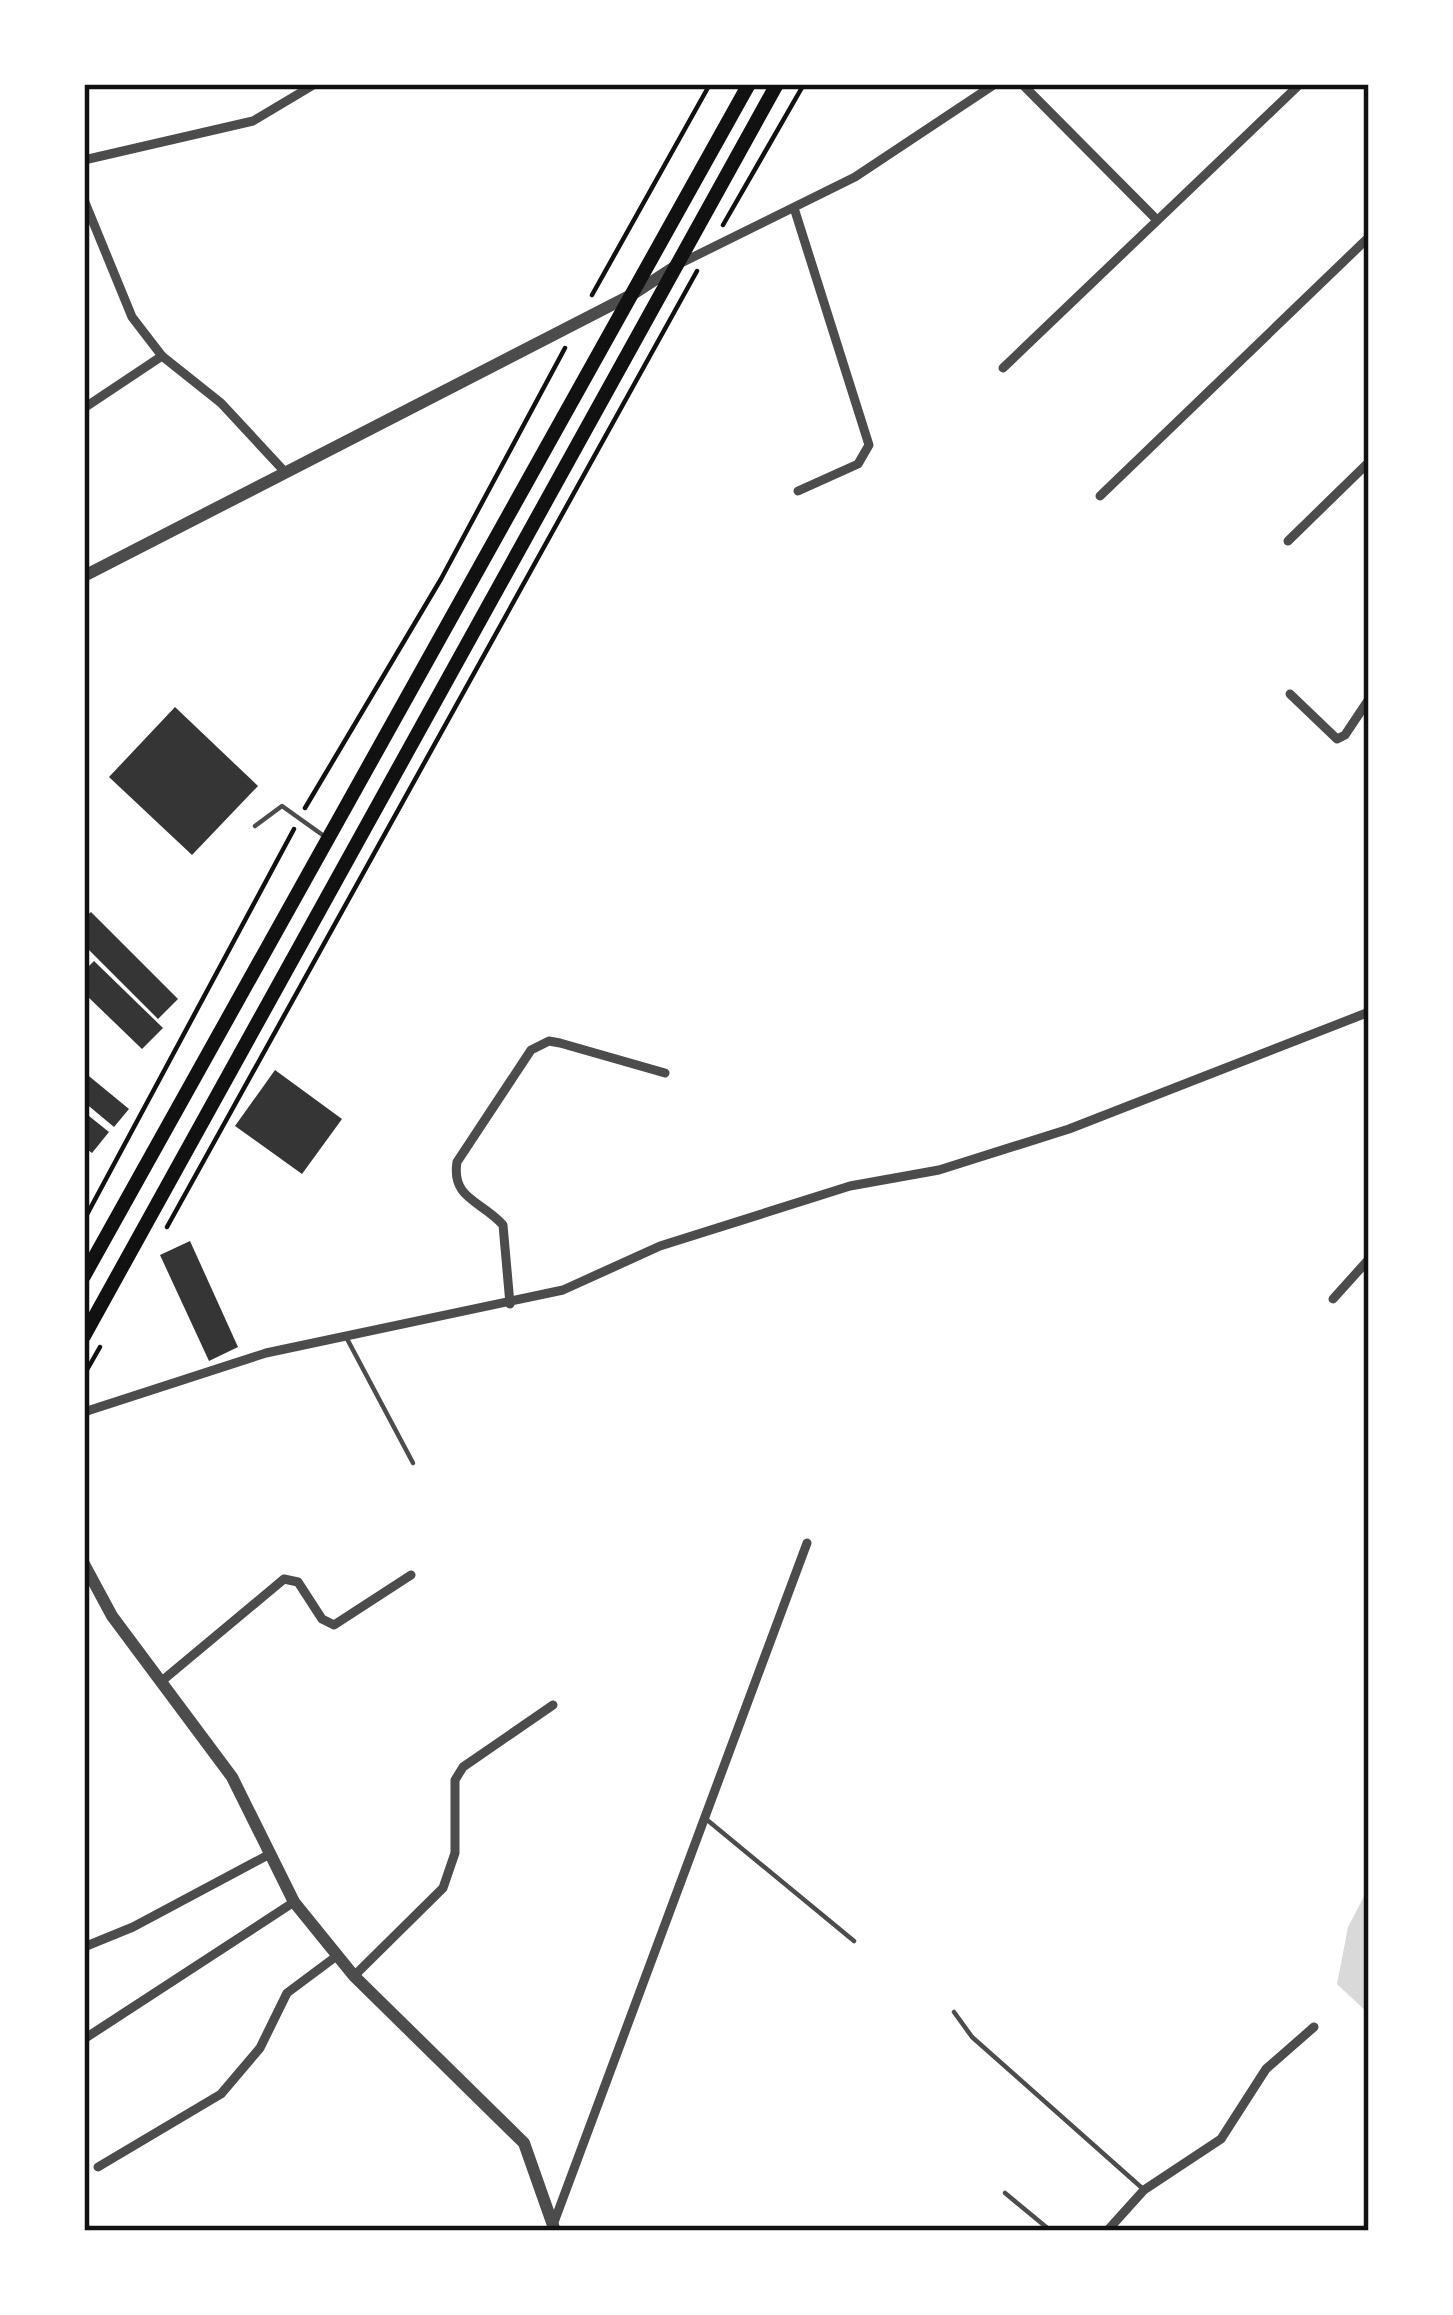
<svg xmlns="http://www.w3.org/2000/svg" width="1453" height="2315" font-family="Cabin,sans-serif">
	<rect width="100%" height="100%" fill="#fff"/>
	<polygon fill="#d9d9d9" points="1369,1887 1369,2014 1337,1984 1348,1927"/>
	<g fill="#353535">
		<polygon points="175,707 258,786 192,855 109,777"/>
		<polygon points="91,912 178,999 158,1019 84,945 84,918"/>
		<polygon points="94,961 163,1028 142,1049 84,993 84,971"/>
		<polygon points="275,1070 342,1119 302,1174 235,1126"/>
		<polygon points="84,1072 129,1109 114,1127 84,1102"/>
		<polygon points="84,1112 109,1132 92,1153 84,1147"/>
		<polygon points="190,1241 238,1347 209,1361 160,1255"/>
	</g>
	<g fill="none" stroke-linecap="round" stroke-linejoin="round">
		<g stroke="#111" stroke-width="4.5">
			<polyline points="723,225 804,84"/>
			<polyline points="592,295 710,84"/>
			<polyline points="305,808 441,579 565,348"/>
			<polyline points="84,1220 294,829"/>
			<polyline points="167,1227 697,271"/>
			<polyline points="84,1375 100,1347"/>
		</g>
		<g stroke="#4c4c4c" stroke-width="4.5">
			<polyline points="255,826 282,806 324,836"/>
			<polyline points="345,1335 413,1463"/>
			<polyline points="706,1819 854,1941"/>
			<polyline points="954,2012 972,2037 1142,2188"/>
			<polyline points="1005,2193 1051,2231"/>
		</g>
		<g stroke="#4c4c4c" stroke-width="9">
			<polyline points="1022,84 1157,220"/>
			<polyline points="84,160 253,121 315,84"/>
			<polyline points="84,200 132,317 162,356 221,403 285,472"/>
			<polyline points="795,211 869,445 858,464 798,491"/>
			<polyline points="677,265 855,177 995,84"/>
			<polyline points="1003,368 1300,84"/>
			<polyline points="84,408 162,356"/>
			<polyline points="1100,496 1369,237"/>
			<polyline points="1288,541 1369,462"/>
			<polyline points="1290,694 1337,739 1345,735 1369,699"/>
			<polyline points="1333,1299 1369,1259"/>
			<path d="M510 1304 503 1225C482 1201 451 1199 457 1162L531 1050 549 1041 560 1043 665 1073"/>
			<polyline points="84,1412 266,1353 563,1290 660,1246 850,1186 939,1170 1069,1129 1369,1012"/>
			<polyline points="163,1680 284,1579 298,1582 322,1619 334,1625 411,1575"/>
			<polyline points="84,1947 133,1927 270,1854"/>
			<polyline points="354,1976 443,1888 455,1853 455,1780 463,1767 553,1705"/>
			<polyline points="84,2039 294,1902"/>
			<polyline points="98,2167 221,2094 260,2048 287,1993 338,1955"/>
			<polyline points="553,2225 807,1543"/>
			<polyline points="1107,2231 1144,2190 1221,2139 1266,2069 1314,2027"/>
		</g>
		<g stroke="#4c4c4c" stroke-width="12">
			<polyline points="84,576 633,294 676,266"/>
			<polyline points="84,1564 112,1616 232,1777 294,1902 354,1976 524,2143 555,2231"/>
		</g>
		<g stroke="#111" stroke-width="14">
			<polyline points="84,1276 749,84"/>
			<polyline points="84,1336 777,84"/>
		</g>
	</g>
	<rect width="1453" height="2315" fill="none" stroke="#ffffff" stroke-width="174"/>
	<rect x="87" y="87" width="1279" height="2141" fill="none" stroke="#111" stroke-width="4.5"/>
</svg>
